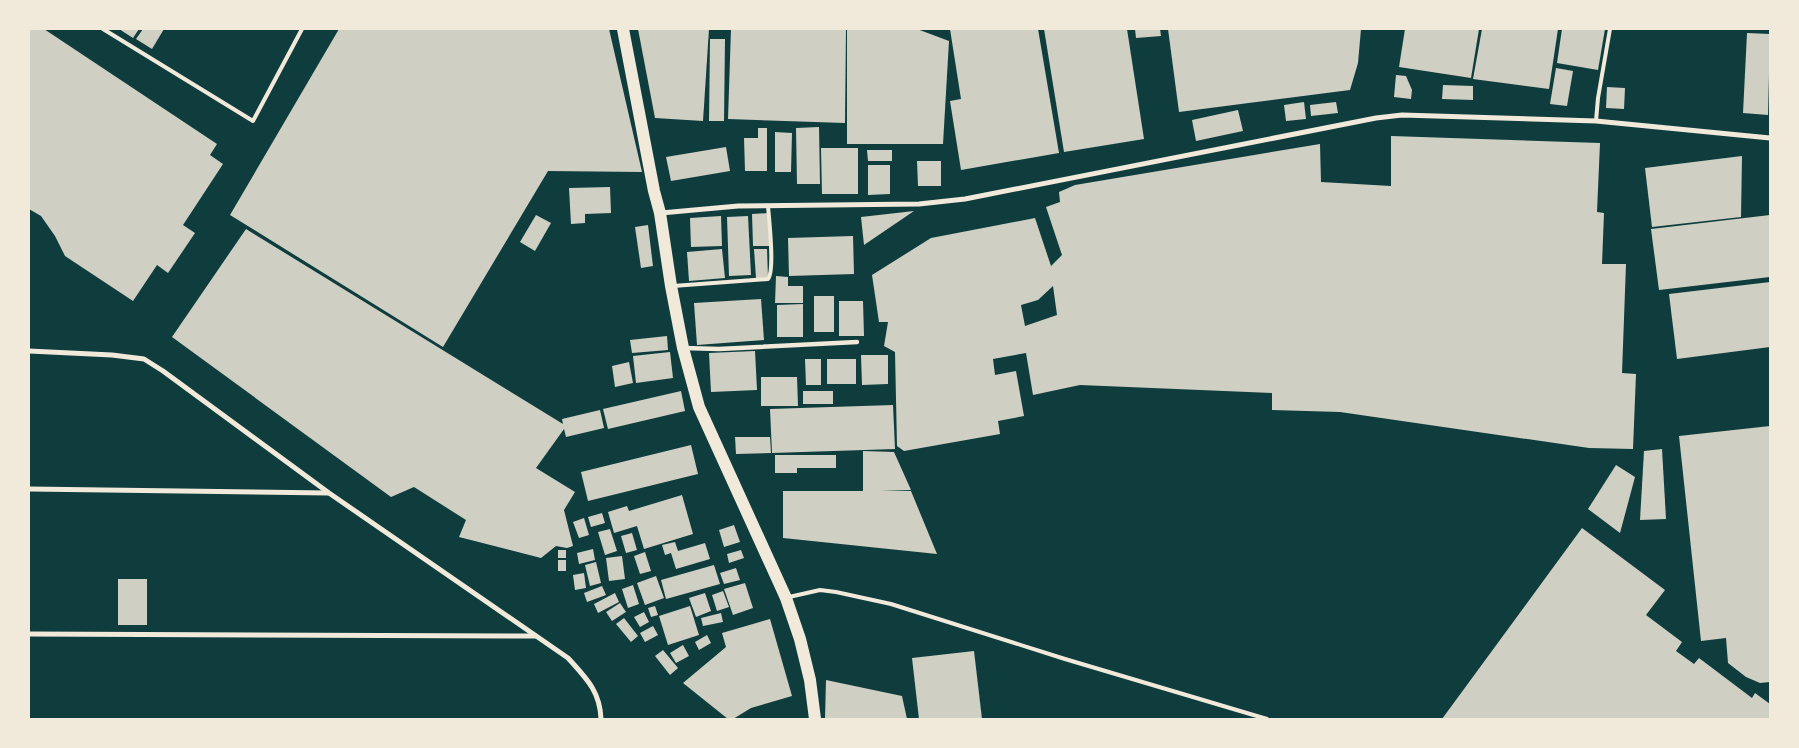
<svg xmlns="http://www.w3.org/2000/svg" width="1799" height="748" font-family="Manrope,sans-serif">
	<rect width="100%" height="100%" fill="#0f3d3e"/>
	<g fill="#cfcfc3" fill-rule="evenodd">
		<polygon points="29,29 44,29 217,144 210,155 223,164 183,225 195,233 168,273 157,265 133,301 65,256 55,236 41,216 29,209"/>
		<polygon points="119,29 139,29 133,38"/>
		<polygon points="143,29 164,29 152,49 136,39"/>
		<polygon points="339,29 609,29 642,172 548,171 443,347 230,215"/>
		<polygon points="638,29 709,29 703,121 655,118"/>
		<polygon points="731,29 846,29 845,123 728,119"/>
		<polygon points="847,29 917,29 949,41 943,144 847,144"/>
		<polygon points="950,29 1038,29 1059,153 961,170 950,101 961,99"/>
		<polygon points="1044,29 1127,29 1144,139 1064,152"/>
		<polygon points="1135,29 1160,29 1161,36 1136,38"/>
		<polygon points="1168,29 1361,29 1358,63 1350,90 1179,112"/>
		<polygon points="1405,29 1479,29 1471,78 1399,67"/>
		<polygon points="1482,29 1558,29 1549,89 1473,79"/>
		<polygon points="1562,29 1605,29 1598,70 1557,63"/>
		<polygon points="1747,33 1770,34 1768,115 1743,113"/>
		<polygon points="710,39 725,39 724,121 709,121"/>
		<polygon points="1556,68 1573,71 1567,106 1550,104"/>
		<polygon points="1396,75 1406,76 1412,90 1411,99 1394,97"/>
		<polygon points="1443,85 1473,86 1473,100 1442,99"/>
		<polygon points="1607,87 1625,88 1624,109 1606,108"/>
		<polygon points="1304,102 1306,119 1286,121 1284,105"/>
		<polygon points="1336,102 1338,113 1311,116 1310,105"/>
		<polygon points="1238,110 1243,131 1196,141 1192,120"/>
		<polygon points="819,127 820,184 797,184 796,128"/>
		<polygon points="758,128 767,128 767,171 745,171 744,138 758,138"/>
		<polygon points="775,132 792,133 791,172 775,172"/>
		<path d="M1391 136 1600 143 1597 212 1604 213 1602 264H1626L1622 373 1636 374 1633 449 1589 448 1340 412 1272 410V393L1080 385 1033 395 1026 353 993 359 995 375 1016 371 1024 416 998 421 1000 434 904 451 897 446 895 352 884 346 888 322H879L872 275 931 238 1035 218 1051 266 1062 255 1046 207 1060 202 1059 192 1075 185 1320 144 1321 182 1391 186ZM1053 286 1057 315 1025 326 1021 305 1038 300Z"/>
		<polygon points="726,147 730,171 671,181 666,157"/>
		<polygon points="821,148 858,148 858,194 822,194"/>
		<polygon points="867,150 892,150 892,161 868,161"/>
		<polygon points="1742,156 1741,217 1652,227 1645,168"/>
		<polygon points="917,161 941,161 941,186 918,186"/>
		<polygon points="868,165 890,165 890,194 868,195"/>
		<polygon points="610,187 611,213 585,214 585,223 571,224 569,188"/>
		<polygon points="914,211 864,245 861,217"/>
		<polygon points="768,213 770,246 753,246 752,214"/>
		<polygon points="536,215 551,223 535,251 520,242"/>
		<polygon points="1770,215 1770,277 1659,290 1651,229"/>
		<polygon points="721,216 722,246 691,247 690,218"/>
		<polygon points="748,216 751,275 729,276 727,217"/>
		<polygon points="648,225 653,266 641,268 635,227"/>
		<polygon points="246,229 563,424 562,419 600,410 604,428 566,437 564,429 536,468 575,492 564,510 573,546 567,548 556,546 541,558 459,537 466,520 414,487 391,497 172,337"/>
		<polygon points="853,236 854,274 789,276 788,238"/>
		<polygon points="722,249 725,278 689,281 687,252"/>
		<polygon points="754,249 767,249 768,278 756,278"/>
		<polygon points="776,276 788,277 788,286 803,286 803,303 775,303"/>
		<polygon points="1770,282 1770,347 1677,359 1669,294"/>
		<rect x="814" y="296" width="20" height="36"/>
		<polygon points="761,299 764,340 697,345 694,303"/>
		<polygon points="839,301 863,301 864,336 839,336"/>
		<polygon points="803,304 803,337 777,337 777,305"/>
		<polygon points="667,336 668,350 632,353 630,340"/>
		<polygon points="755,351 757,390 711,392 709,353"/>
		<polygon points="670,352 673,378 636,383 633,356"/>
		<polygon points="861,355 888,355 888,384 862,385"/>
		<polygon points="805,359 821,359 821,385 806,385"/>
		<rect x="827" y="359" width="29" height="25"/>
		<polygon points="629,362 633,383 615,387 612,366"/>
		<polygon points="761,377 797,377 798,406 761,406"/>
		<polygon points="681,391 685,411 608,429 603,409"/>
		<rect x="803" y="391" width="30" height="13"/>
		<polygon points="893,405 895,449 772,453 770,409"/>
		<polygon points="1770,426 1770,682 1760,683 1746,677 1728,663 1726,638 1701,641 1679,436"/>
		<polygon points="735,437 770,437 771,453 736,454"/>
		<polygon points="691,445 698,474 588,501 581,472"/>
		<polygon points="1662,449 1666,519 1640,520 1644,451"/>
		<polygon points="863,451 894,452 911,490 881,491 911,491 937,554 783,538 783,491 863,491"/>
		<polygon points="775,455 836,455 836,468 797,468 797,473 775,473"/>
		<polygon points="1616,465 1635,477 1620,533 1588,509"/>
		<polygon points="682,495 693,534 644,549 637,526 614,533 608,512 627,506 629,511"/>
		<polygon points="602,513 605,523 591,527 588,517"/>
		<polygon points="584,518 589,535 579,538 573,522"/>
		<polygon points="734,525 740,542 724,547 719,530"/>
		<polygon points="1582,528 1665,590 1646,615 1682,642 1676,651 1694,664 1699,658 1752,698 1755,693 1770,704 1770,719 1442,719"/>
		<polygon points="610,529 617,551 605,555 598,532"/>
		<polygon points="632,533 637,550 626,553 621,536"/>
		<polygon points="675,542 678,551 705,543 710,559 676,569 671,553 665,555 662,545"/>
		<polygon points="593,549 595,560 579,564 577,553"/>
		<rect x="558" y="550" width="8" height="8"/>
		<polygon points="741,550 744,558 729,563 727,554"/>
		<polygon points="645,552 651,571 640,574 634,556"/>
		<polygon points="622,556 625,579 609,581 606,558"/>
		<rect x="558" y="560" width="8" height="11"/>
		<polygon points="596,562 601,583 590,586 585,565"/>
		<polygon points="714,565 720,584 666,599 661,580"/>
		<polygon points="736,568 740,580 724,584 720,573"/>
		<polygon points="584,573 586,588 575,590 573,575"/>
		<polygon points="656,576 664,598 645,605 637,583"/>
		<rect x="118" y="579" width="29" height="46"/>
		<polygon points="745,583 753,608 733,615 724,589"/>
		<polygon points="633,585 639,604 628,608 622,589"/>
		<polygon points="602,586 606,595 587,602 584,593"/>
		<polygon points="723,591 729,607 717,611 712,595"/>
		<polygon points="615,593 619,602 598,613 594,604"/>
		<polygon points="705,593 711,611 696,617 689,598"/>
		<polygon points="620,603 626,612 612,621 606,612"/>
		<polygon points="655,606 658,615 651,617 648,608"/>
		<polygon points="690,606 699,635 668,645 659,616"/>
		<polygon points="644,612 649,622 640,627 634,617"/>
		<polygon points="721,613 723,622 703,626 701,618"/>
		<polygon points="624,618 638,636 631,642 616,624"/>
		<polygon points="770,619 792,696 751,708 733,719 728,719 683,683 726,647 722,633"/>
		<polygon points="653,626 658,635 645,642 640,633"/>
		<polygon points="707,635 711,643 699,650 695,642"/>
		<polygon points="683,645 689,656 676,663 670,653"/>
		<polygon points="663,650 678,668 670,675 655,656"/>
		<polygon points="974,651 982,719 919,719 912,658"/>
		<polygon points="826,680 902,696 907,719 825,719"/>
	</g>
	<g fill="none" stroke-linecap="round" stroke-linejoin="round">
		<g stroke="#f1e9da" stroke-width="4">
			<polyline points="103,29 253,121 302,29"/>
			<polyline points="1596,121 1598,98 1610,29"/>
			<path d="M673 286 768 279C775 271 769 219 768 206"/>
			<polyline points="789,597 820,590 836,592 891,604 1065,659 1267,719"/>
		</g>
		<polyline stroke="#f1e9da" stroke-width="4.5" points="684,348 719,349 857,342"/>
		<g stroke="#f1e9da" stroke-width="5">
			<polyline points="661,213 738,206 919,204 965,199 1376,118 1402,115 1596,121 1770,138"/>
			<path d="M29 351 112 355 144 359 163 371 329 493 568 658C586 678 600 691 601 719"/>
			<polyline points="29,489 328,493"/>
			<polyline points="29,634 536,636"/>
		</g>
		<polyline stroke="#f1e9da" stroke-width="12" points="623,29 654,191 660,213 671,286 683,348 699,407 786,598 800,639 810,680 815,719"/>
	</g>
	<rect width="1799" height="748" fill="none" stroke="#f1e9da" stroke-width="60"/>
</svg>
